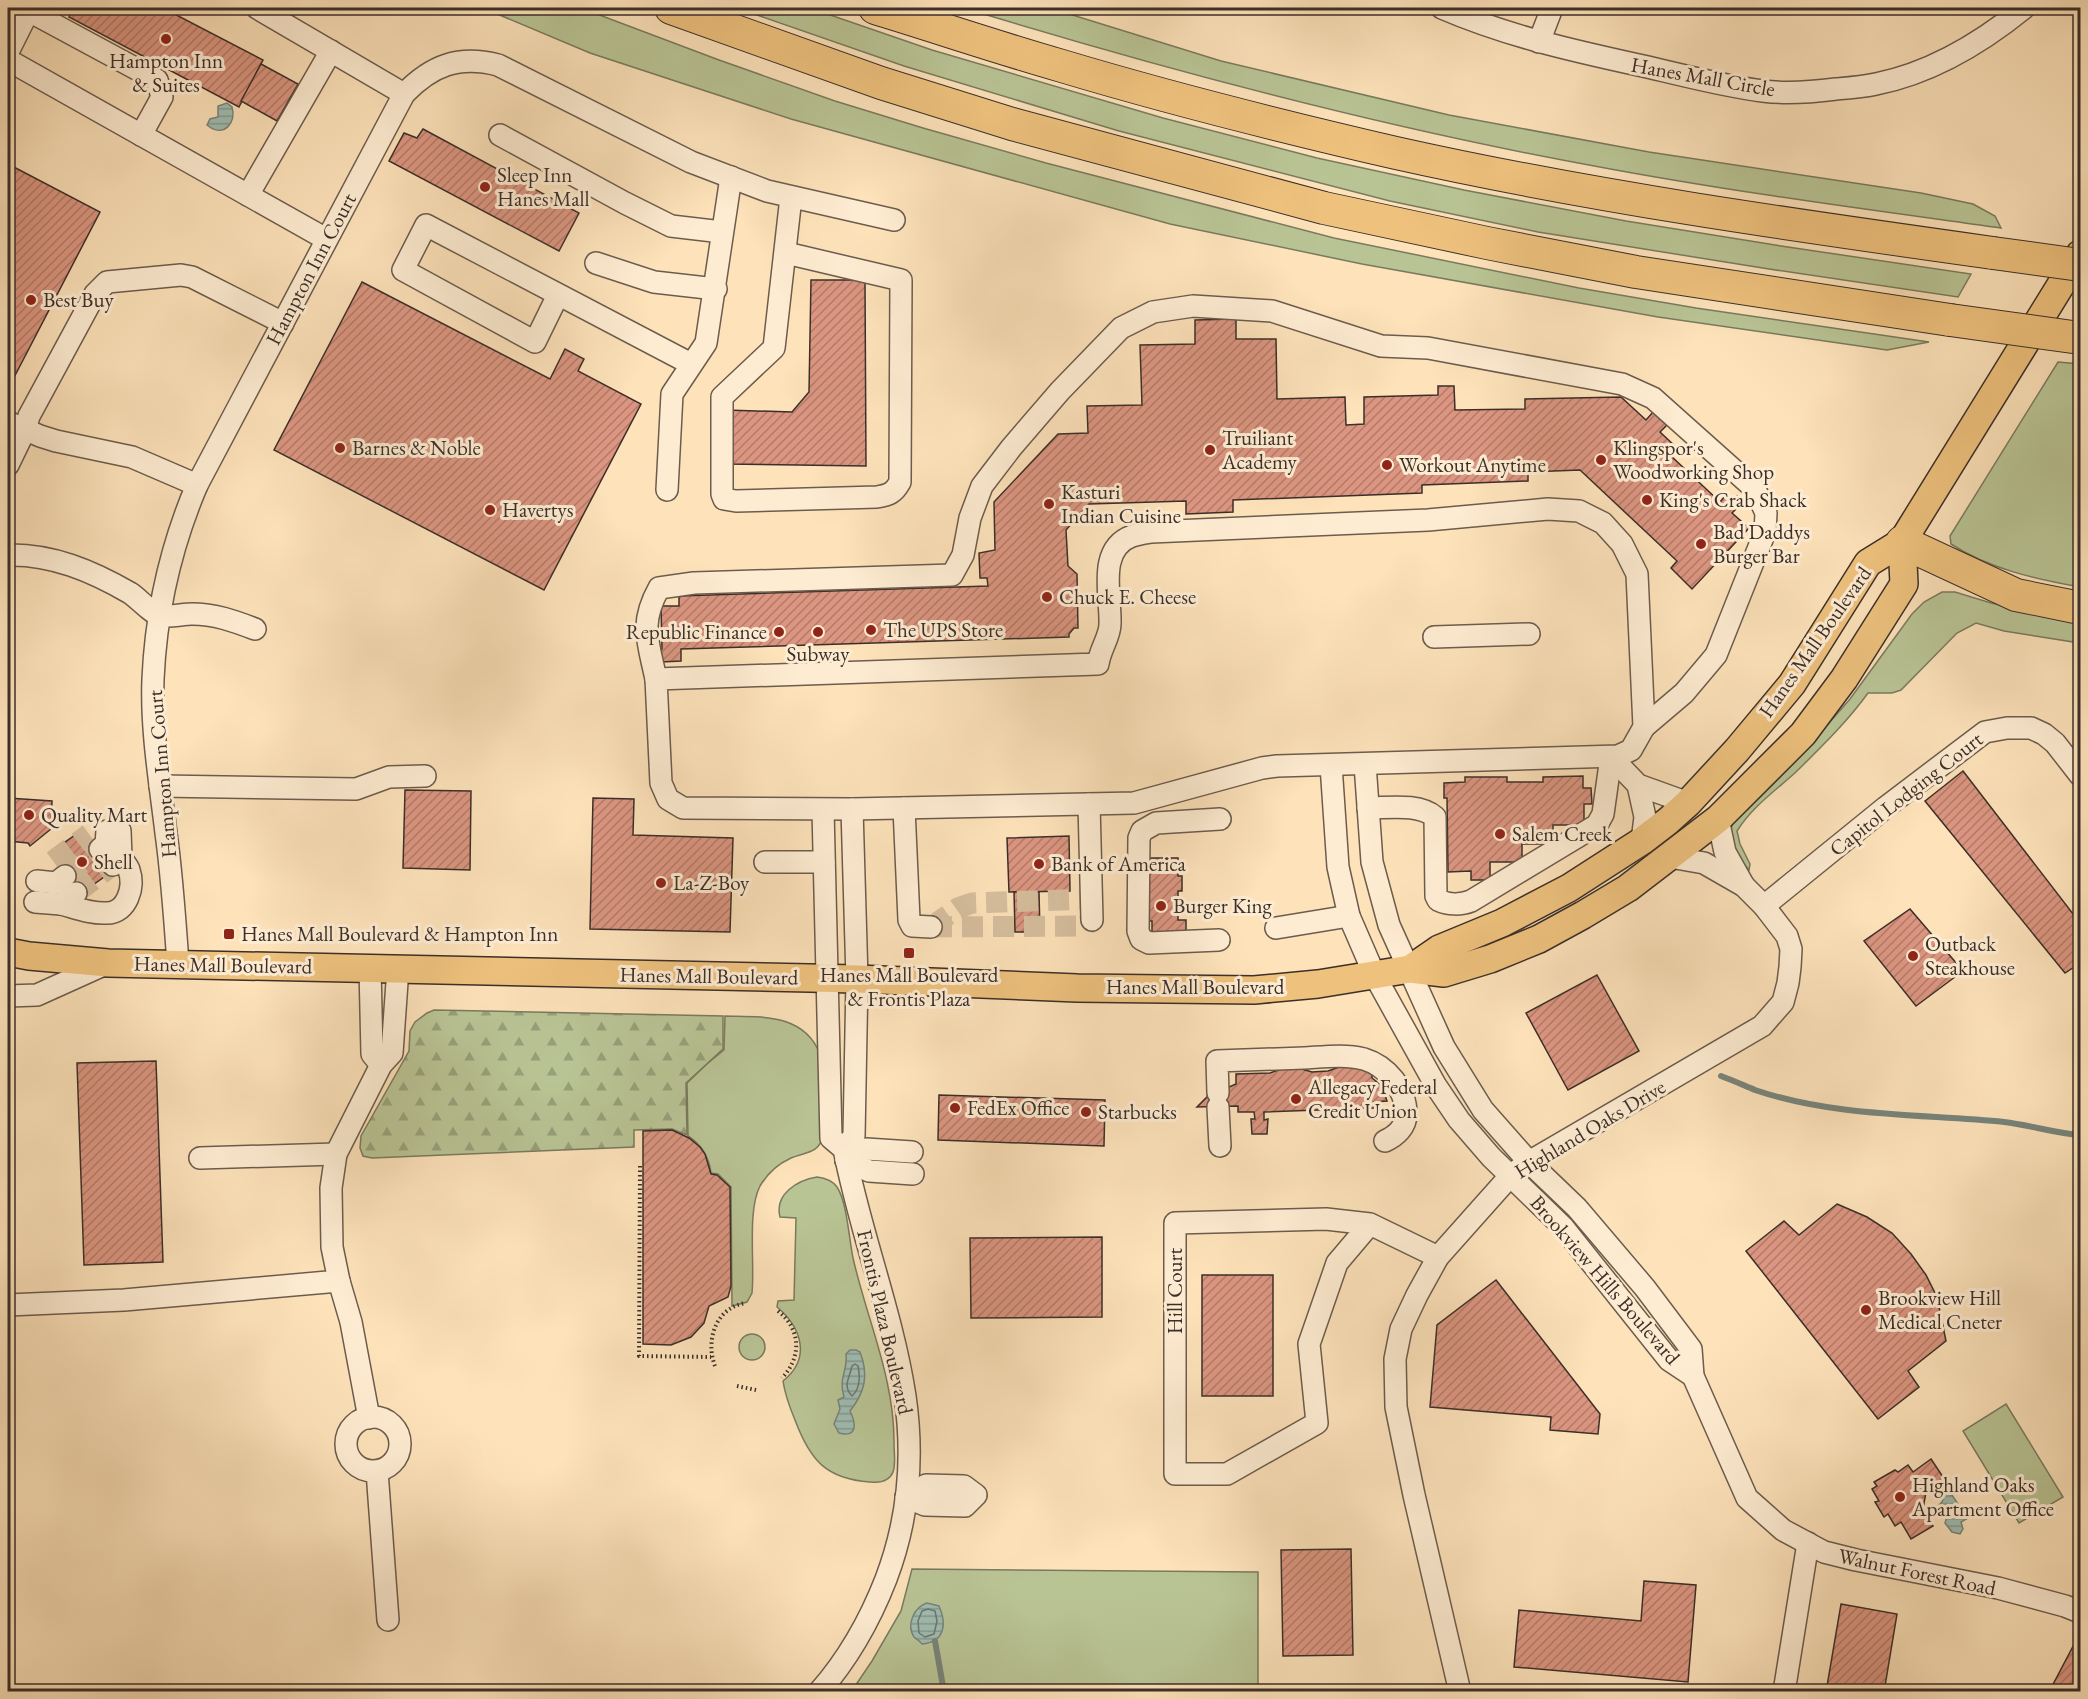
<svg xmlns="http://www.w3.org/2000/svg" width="2088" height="1699" font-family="'EB Garamond',serif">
	<defs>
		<pattern id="forest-firs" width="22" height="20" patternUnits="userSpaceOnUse" patternTransform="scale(1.5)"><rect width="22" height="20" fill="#b9c495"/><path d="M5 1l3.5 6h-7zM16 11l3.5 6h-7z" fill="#98a07a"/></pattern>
		<pattern id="water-rules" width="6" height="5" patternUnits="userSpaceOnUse" patternTransform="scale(1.5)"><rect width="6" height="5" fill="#9fbdb2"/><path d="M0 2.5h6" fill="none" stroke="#839a91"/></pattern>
		<pattern id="building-hatch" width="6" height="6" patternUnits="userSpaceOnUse" patternTransform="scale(1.5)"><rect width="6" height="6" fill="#db9580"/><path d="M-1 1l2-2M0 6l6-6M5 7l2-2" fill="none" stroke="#b37a69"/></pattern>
	</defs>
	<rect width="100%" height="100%" fill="#fde2ba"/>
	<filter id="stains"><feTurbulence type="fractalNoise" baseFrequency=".00333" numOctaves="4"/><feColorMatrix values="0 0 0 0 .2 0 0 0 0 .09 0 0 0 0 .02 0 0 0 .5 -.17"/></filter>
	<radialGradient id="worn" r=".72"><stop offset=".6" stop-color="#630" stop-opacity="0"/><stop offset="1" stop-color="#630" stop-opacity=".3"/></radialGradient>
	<g fill="#b9c495" stroke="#7a7a5f" stroke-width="1.5">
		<polygon points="483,8 581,8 719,60 835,101 923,128 1046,163 1334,238 1579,288 1696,308 1929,342 1887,350 1658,317 1362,264 1170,224 791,119 590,53"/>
		<polygon points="737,8 810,8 932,50 1163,118 1317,158 1464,190 1626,221 1781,246 1971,274 1958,297 1769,269 1538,232 1390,201 1119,131 904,66"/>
		<path d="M964 8H1050L1221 61 1449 115 1649 152 1921 193 1973 204 1995 216 2001 228C1864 209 1726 191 1589 165 1377 126 1170 71 964 8Z"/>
		<path d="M2058 362 2080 364V587C2036 579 1989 569 1951 544L1950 536Z"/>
		<path d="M1942 592H1955L1991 603 2080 621V643L2004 631 1976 623 1957 633 1901 690 1892 693H1868C1848 721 1821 747 1796 772 1775 791 1752 807 1737 831L1740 844 1750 864 1749 870C1733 853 1726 845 1733 821L1809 746 1850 699 1912 614 1924 602Z"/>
		<path d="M725 1016C761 1017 804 1013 820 1054L823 1136C819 1154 805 1152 791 1158 778 1164 767 1174 760 1186 747 1211 755 1264 752 1293L747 1302 732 1306 731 1187 718 1174 711 1173C709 1157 702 1145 688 1136L687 1083 708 1063 724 1050Z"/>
		<path d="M817 1177C825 1178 832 1180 837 1187 847 1202 849 1239 853 1258 867 1320 895 1379 894 1445 894 1453 896 1464 893 1472 889 1482 879 1483 870 1482 826 1479 810 1460 795 1420 790 1408 785 1395 783 1381 812 1358 801 1327 777 1307L778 1301 794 1300 796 1218 780 1217C774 1194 798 1180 817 1177Z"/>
		<circle cx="752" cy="1347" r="13"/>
		<polygon points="2006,1404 2063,1497 2019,1523 1963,1431"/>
		<polygon points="912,1569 1258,1572 1258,1691 851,1692 872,1661 901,1611"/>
	</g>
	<polygon fill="url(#forest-firs)" stroke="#7a7a5f" stroke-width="1.5" points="434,1010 723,1016 723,1049 686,1083 687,1135 672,1129 634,1130 634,1147 372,1158 363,1156 360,1148 361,1136 409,1051 410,1031 415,1022 427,1013"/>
	<g fill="url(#water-rules)" stroke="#77847b" stroke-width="1.5">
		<path d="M227 103 232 107C237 122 224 139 207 125L210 119 218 117V106Z"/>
		<path d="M850 1350H856L860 1352C869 1375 865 1392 850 1411 856 1423 858 1438 839 1433L834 1424 840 1409 838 1400 844 1397C838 1377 848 1372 846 1354Z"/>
		<polygon points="1945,1494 1952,1495 1958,1504 1956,1508 1956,1511 1965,1513 1968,1518 1961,1522 1963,1529 1960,1534 1952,1532 1945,1523 1947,1516 1939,1505 1942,1502"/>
		<path d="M927 1603 939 1606C947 1624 945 1642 922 1644 922 1643 915 1638 914 1637 906 1625 914 1607 927 1603Z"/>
	</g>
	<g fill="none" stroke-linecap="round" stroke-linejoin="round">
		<g stroke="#6d766e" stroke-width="1.5">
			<path d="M855 1364 858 1366C860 1376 860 1389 852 1396 842 1386 850 1377 852 1366Z"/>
			<polygon points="928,1609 935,1611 937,1621 934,1634 925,1637 919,1633 918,1621 922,1611"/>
		</g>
		<g stroke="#77847b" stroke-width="6">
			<path d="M1721 1076C1732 1080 1743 1085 1755 1090 1834 1117 1922 1114 2004 1122 2030 1125 2054 1133 2080 1135"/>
			<polyline points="935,1641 944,1692"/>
		</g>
	</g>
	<g fill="url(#building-hatch)" stroke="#3b2f29" stroke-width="1.5">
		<polygon points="74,8 163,8 263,60 239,107 69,17"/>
		<polygon points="261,64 298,84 277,121 241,101"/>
		<polygon points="423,129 579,213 559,251 389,161 404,133 417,138"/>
		<polygon points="8,164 100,212 8,389"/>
		<polygon points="811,280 865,280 866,466 726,464 726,410 792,412 809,392"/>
		<polygon points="362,282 550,379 565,349 584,359 578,371 641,404 544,590 274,450"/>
		<polygon points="1236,319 1236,339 1276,339 1277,399 1345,397 1346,425 1364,424 1364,397 1438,395 1438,386 1454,386 1455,410 1525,409 1525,399 1621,397 1646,420 1654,411 1668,424 1660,432 1677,448 1670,455 1720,502 1725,496 1731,502 1737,496 1743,502 1732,513 1749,528 1692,589 1671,568 1677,561 1580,470 1528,472 1528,481 1422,485 1422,493 1233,500 1233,512 1186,514 1186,501 1089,504 1066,530 1068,566 1077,574 1078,628 1074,628 1069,634 1069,637 681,649 681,661 661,662 660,650 662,649 661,606 679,606 679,596 988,586 987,578 980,578 979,553 995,550 994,502 1058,434 1088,433 1087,406 1142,405 1140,345 1195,344 1195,320"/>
		<polygon points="1963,771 2080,923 2080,963 2065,973 1925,801"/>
		<polygon points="1583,776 1583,788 1591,788 1592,804 1584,804 1584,825 1553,825 1553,844 1522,844 1522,862 1490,862 1490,880 1471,880 1471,871 1448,872 1447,798 1444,798 1444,783 1465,782 1465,777 1507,777 1507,782 1543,782 1543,777"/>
		<polygon points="405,790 471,791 470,870 403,868"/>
		<polygon points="8,798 52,801 51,829 30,846 28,843 8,841"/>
		<polygon points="593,798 634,799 633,835 733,838 730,932 590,929"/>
		<polygon points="81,831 111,872 83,892 52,851"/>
		<polygon points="1069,836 1070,891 1009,892 1007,838"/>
		<polygon points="1145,858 1178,858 1178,876 1182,876 1182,891 1178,891 1178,920 1186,920 1186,933 1152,933 1152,921 1145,921"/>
		<polygon points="1014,892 1039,892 1040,932 1015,932"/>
		<polygon points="1910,909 1963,971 1916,1006 1864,941"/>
		<polygon points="1597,975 1639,1051 1568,1090 1526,1013"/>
		<polygon points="156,1061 163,1262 84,1265 77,1063"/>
		<polygon points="1342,1066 1372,1069 1372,1078 1382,1086 1387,1101 1374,1102 1374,1108 1264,1112 1264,1120 1268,1119 1267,1134 1252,1134 1251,1119 1255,1119 1254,1112 1238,1112 1238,1106 1197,1107 1207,1097 1236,1084 1236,1074 1270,1073 1281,1069 1298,1068 1312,1072 1328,1071"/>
		<polygon points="939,1095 1105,1100 1104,1146 938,1140"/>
		<polygon points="672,1130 689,1138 700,1147 705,1154 711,1174 717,1175 730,1187 731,1286 728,1297 709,1306 704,1323 691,1337 671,1345 643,1344 643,1131"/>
		<polygon points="1837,1204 1867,1217 1892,1233 1911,1254 1926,1275 1937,1297 1946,1341 1908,1371 1919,1387 1878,1419 1746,1251 1784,1221 1799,1235"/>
		<polygon points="1102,1237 1102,1317 971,1318 970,1238"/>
		<rect x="1202" y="1275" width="71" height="121"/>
		<polygon points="1496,1280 1600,1414 1598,1434 1550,1430 1551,1417 1430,1407 1437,1325"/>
		<polygon points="1931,1459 1945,1480 1926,1492 1923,1509 1933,1526 1911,1539 1901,1522 1895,1526 1888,1514 1884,1517 1875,1502 1879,1501 1872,1489 1877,1486 1874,1482 1895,1470 1898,1472 1908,1465 1913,1472"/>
		<polygon points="1351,1549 1353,1655 1283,1656 1281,1550"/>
		<polygon points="1644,1581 1696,1585 1688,1682 1514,1667 1519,1610 1641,1621"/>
		<polygon points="1841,1604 1897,1614 1884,1692 1826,1692"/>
		<polygon points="2079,1635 2080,1636 2080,1692 2049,1692"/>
	</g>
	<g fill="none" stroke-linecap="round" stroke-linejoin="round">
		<g stroke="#d6be9d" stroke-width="21" stroke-dasharray="21 10" stroke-linecap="butt">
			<polyline points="53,861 89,834"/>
			<polyline points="65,876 100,849"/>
			<polyline points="76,893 113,865"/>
			<polyline points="931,927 958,908 972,903 1092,899"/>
			<polyline points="931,927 1085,926 1092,920"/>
		</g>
		<g stroke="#6c5c4d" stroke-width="24">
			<g id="minor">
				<polyline points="257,8 404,94"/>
				<path d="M1442 8C1507 36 1574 51 1643 66 1683 75 1722 86 1763 91 1786 94 1812 92 1836 89 1849 88 1863 87 1876 84 1931 73 1981 43 2024 8"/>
				<polyline points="29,11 157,80 162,97 141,135"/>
				<polyline points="1539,42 1552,8"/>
				<polyline points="8,52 30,8"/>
				<polyline points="8,60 326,239"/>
				<polyline points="500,135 625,203 671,226 722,232"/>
				<polyline points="248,195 331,51"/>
				<path d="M786 253 901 280 900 482C894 493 889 495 877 497L736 501 724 499 722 494V397L774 348 791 197"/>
				<polyline points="596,263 654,282 716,289"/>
				<polyline points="558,295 535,342 403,270 426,225 691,364"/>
				<polyline points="8,422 40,436 56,441 132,457 197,485"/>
				<polyline points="8,465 25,430 29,416 95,294 107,282 181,275 192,277 283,323"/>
				<polyline points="667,490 672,394 706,343 731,177"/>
				<path d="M1548 509 1579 511 1603 523 1622 544 1637 574 1644 727 1631 750 1618 756 1277 766 1262 768 1134 803 852 809 683 808 668 799 661 783 656 679 1098 664C1100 649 1110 637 1110 624 1111 595 1097 549 1132 536 1138 534 1145 533 1151 532L1428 520Z"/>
				<path d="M8 555C52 554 92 571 130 593 138 598 151 613 159 615 168 618 182 614 192 614 215 614 234 621 255 629"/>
				<polyline points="1434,637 1529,634"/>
				<path d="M656 679C648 641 639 624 659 588L694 583 952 575 963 555 970 518 982 486 1011 448 1060 391 1121 328 1153 312 1193 306 1272 311 1381 346 1428 348 1622 384 1653 398 1755 489 1766 513 1765 532 1716 655 1684 693 1644 727"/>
				<polyline points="1611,757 1638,785 1688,803"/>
				<polyline points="1365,764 1372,862 1389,925 1444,1047 1483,1110 1529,1162 1577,1208 1645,1288 1691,1349 1693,1376 1747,1498 1783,1530 1824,1552 1856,1560 1998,1588 2065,1606 2080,1612"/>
				<polyline points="1331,765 1338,867 1349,916 1375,976 1436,1086 1459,1120 1491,1157 1563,1227 1669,1360 1693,1376"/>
				<polyline points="1638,785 1645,817 1642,841"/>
				<polyline points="160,786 356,789 389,777 425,776"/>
				<polyline points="1089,804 1092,920"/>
				<polyline points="904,808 909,920 912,926 931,927"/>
				<path d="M1368 808C1389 808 1419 803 1435 817L1436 896 1438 900C1448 905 1461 905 1471 901L1597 825 1603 814 1611 757"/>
				<polyline points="1718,819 1725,852 1744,886"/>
				<polyline points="100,849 106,844 107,831"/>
				<polyline points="765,862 824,862"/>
				<polyline points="113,865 121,858 120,831"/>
				<polyline points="37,881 56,883 65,876"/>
				<polyline points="35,902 61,904 76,893"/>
				<path d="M61 904C76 908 91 914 107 913 127 913 135 887 129 870 128 866 124 862 121 858"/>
				<polyline points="1764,906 1886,807 1985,732 2007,728 2031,728 2044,734 2055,743 2080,775"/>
				<polyline points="1276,928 1349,916"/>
				<polyline points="1219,940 1149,943 1141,939 1138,931 1139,838 1142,831 1156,823 1220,819"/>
				<path d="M178 964C175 920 172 876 166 833 160 782 151 730 153 679 156 612 171 546 197 485L404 94C432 65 459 55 498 65L691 162 767 191 894 220"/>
				<polyline points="370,968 372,1054 381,1065"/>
				<polyline points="8,996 37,995 108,963"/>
				<path d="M1218 1093 1217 1061C1246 1060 1275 1059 1304 1058 1323 1057 1345 1054 1364 1059 1387 1066 1406 1089 1406 1114 1406 1127 1396 1136 1385 1141"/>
				<polyline points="1218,1107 1220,1146"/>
				<polyline points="844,1149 854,1136 857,979 852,809"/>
				<polyline points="200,1158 336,1154"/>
				<polyline points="846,1160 869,1171 913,1174"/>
				<polyline points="846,1160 866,1149 912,1152"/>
				<polyline points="1370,1224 1337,1263 1309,1344 1317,1423 1227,1474 1175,1474 1175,1223 1326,1219 1370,1224 1438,1257"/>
				<polyline points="339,1281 351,1322 369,1418"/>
				<polyline points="8,1305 124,1300 339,1281 332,1247 331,1188 336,1154 381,1065 392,1053 398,968"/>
				<circle cx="373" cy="1444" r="27"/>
				<polyline points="377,1471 388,1620"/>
				<polygon points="926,1485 964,1486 976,1495 965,1506 925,1505 906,1497"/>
				<path d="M819 1692C848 1659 870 1620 886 1579 908 1521 914 1458 905 1396 892 1312 860 1232 844 1149L831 1138 823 810"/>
				<polyline points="1460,1692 1414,1495 1396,1407 1395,1359 1401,1329 1417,1295 1438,1257 1511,1175 1529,1162 1762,1026 1783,1002 1788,983 1790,967 1791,949 1787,936 1764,906 1744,886 1704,863 1670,857"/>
				<polyline points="1784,1692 1808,1543"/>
			</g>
		</g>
		<g stroke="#3b2f29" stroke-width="30">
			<g id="major">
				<polyline points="8,952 29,956 108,963 857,979 1077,988 1254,990 1318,984 1410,969 1444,973 1490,959 1539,939 1583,915 1628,888 1718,819 1803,734 1844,679 1904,584 1902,542"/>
				<polyline points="1410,969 1439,949 1502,923 1569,888 1642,841 1668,821 1688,803 1737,750 1792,684 1868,563 1902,542 2080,254"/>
			</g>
		</g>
		<g stroke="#3b2f29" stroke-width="34">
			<g id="highway">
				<polyline points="671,8 881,83 1012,124 1324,208 1487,243 1636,272 1950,320"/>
				<path d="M875 8C937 27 999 48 1062 66 1172 99 1284 127 1396 153 1593 197 1793 225 1993 253"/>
				<polyline points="1902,542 2016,595 2080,608"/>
			</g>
		</g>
		<g stroke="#3b2f29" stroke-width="4" stroke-dasharray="1.5 3" stroke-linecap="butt">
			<polyline points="640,1166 639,1356 711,1357"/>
			<path d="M778 1311C801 1329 802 1357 782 1378"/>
			<path d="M715 1366C705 1340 716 1307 746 1303"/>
			<polyline points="737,1386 756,1390"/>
		</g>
		<use href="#minor" stroke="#feecd2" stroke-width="21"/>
		<use href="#major" stroke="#eec17d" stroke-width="27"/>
		<use href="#highway" stroke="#eec17d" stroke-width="32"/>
		<g stroke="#3b2f29" stroke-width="34" stroke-linecap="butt">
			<g id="highway-bridge">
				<polyline points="1993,253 2080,265"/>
				<polyline points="1950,320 2080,338"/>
			</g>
		</g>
		<use href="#highway-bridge" stroke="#eec17d" stroke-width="32"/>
	</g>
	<g fill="#8f2418" stroke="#feecd2" stroke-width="2">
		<circle cx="166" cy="39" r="6"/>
		<circle cx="485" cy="187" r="6"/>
		<circle cx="31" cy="300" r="6"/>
		<circle cx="340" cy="448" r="6"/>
		<circle cx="1210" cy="450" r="6"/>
		<circle cx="1601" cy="460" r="6"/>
		<circle cx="1387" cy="465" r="6"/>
		<circle cx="1647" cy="500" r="6"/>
		<circle cx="1049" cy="504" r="6"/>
		<circle cx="490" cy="510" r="6"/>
		<circle cx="1701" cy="544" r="6"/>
		<circle cx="1047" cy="597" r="6"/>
		<circle cx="871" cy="630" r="6"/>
		<circle cx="779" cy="632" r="6"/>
		<circle cx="818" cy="632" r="6"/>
		<circle cx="29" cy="815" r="6"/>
		<circle cx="1500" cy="834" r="6"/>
		<circle cx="82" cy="862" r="6"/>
		<circle cx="1039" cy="864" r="6"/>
		<circle cx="661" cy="883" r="6"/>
		<circle cx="1161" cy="906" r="6"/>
		<rect x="223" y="928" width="12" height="12" rx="3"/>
		<rect x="903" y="947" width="12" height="12" rx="3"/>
		<circle cx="1913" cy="956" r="6"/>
		<circle cx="1296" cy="1099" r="6"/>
		<circle cx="955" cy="1108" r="6"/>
		<circle cx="1086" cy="1112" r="6"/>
		<circle cx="1866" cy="1310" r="6"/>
		<circle cx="1900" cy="1497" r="6"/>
	</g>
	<g text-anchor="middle" stroke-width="6" stroke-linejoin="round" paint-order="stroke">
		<g font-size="21" fill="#3b2f29" stroke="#feecd2" text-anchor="start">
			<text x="166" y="68" text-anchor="middle">Hampton Inn<tspan x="166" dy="24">&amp; Suites</tspan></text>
			<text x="497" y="182">Sleep Inn<tspan x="497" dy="24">Hanes Mall</tspan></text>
			<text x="43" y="307">Best Buy</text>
			<text x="1222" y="445">Truiliant<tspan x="1222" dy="24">Academy</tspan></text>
			<text x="352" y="455">Barnes &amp; Noble</text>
			<text x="1613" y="455">Klingspor's<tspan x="1613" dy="24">Woodworking Shop</tspan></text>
			<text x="1399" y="472">Workout Anytime</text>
			<text x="1061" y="499">Kasturi<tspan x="1061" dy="24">Indian Cuisine</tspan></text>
			<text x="1659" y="507">King's Crab Shack</text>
			<text x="502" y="517">Havertys</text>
			<text x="1713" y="539">Bad Daddys<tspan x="1713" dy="24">Burger Bar</tspan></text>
			<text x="1059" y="604">Chuck E. Cheese</text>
			<text x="883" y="637">The UPS Store</text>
			<text x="767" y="639" text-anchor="end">Republic Finance</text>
			<text x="818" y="661" text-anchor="middle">Subway</text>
			<text x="41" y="822">Quality Mart</text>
			<text x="1512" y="841">Salem Creek</text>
			<text x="94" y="869">Shell</text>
			<text x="1051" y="871">Bank of America</text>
			<text x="673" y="890">La-Z-Boy</text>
			<text x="1173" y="913">Burger King</text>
			<text x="241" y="941">Hanes Mall Boulevard &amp; Hampton Inn</text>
			<text x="1925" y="951">Outback<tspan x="1925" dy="24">Steakhouse</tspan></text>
			<text x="909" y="982" text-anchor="middle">Hanes Mall Boulevard<tspan x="909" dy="24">&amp; Frontis Plaza</tspan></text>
			<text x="1308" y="1094">Allegacy Federal<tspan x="1308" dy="24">Credit Union</tspan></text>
			<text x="967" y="1115">FedEx Office</text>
			<text x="1098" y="1119">Starbucks</text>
			<text x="1878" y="1305">Brookview Hill<tspan x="1878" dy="24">Medical Cneter</tspan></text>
			<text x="1912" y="1492">Highland Oaks<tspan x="1912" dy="24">Apartment Office</tspan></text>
		</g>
		<g font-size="21" fill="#3b2f29" stroke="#feecd2">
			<text transform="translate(1703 77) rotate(10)" y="7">Hanes Mall Circle</text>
			<text transform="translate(311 269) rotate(-62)" y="7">Hampton Inn Court</text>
			<text transform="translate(1815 642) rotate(-55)" y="7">Hanes Mall Boulevard</text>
			<text transform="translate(162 774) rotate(-95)" y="7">Hampton Inn Court</text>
			<text transform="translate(1906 794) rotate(-38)" y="7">Capitol Lodging Court</text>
			<text transform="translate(223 965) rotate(1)" y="7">Hanes Mall Boulevard</text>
			<text transform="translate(709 976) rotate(1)" y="7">Hanes Mall Boulevard</text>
			<text x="1195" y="994">Hanes Mall Boulevard</text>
			<text transform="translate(1590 1129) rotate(-31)" y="7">Highland Oaks Drive</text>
			<text transform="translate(1605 1280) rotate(49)" y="7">Brookview Hills Boulevard</text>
			<text transform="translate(1175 1291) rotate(-90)" y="7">Hill Court</text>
			<text transform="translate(885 1322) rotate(77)" y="7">Frontis Plaza Boulevard</text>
			<text transform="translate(1917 1572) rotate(12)" y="7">Walnut Forest Road</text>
		</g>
	</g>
	<rect width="2088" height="1699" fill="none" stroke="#fde2ba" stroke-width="30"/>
	<rect x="9" y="9" width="2070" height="1681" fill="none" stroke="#3b2f29" stroke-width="3"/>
	<rect x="15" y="15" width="2058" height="1669" fill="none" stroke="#3b2f29" stroke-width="1.5"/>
	<rect width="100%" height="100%" filter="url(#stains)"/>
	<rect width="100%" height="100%" fill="url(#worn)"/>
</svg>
